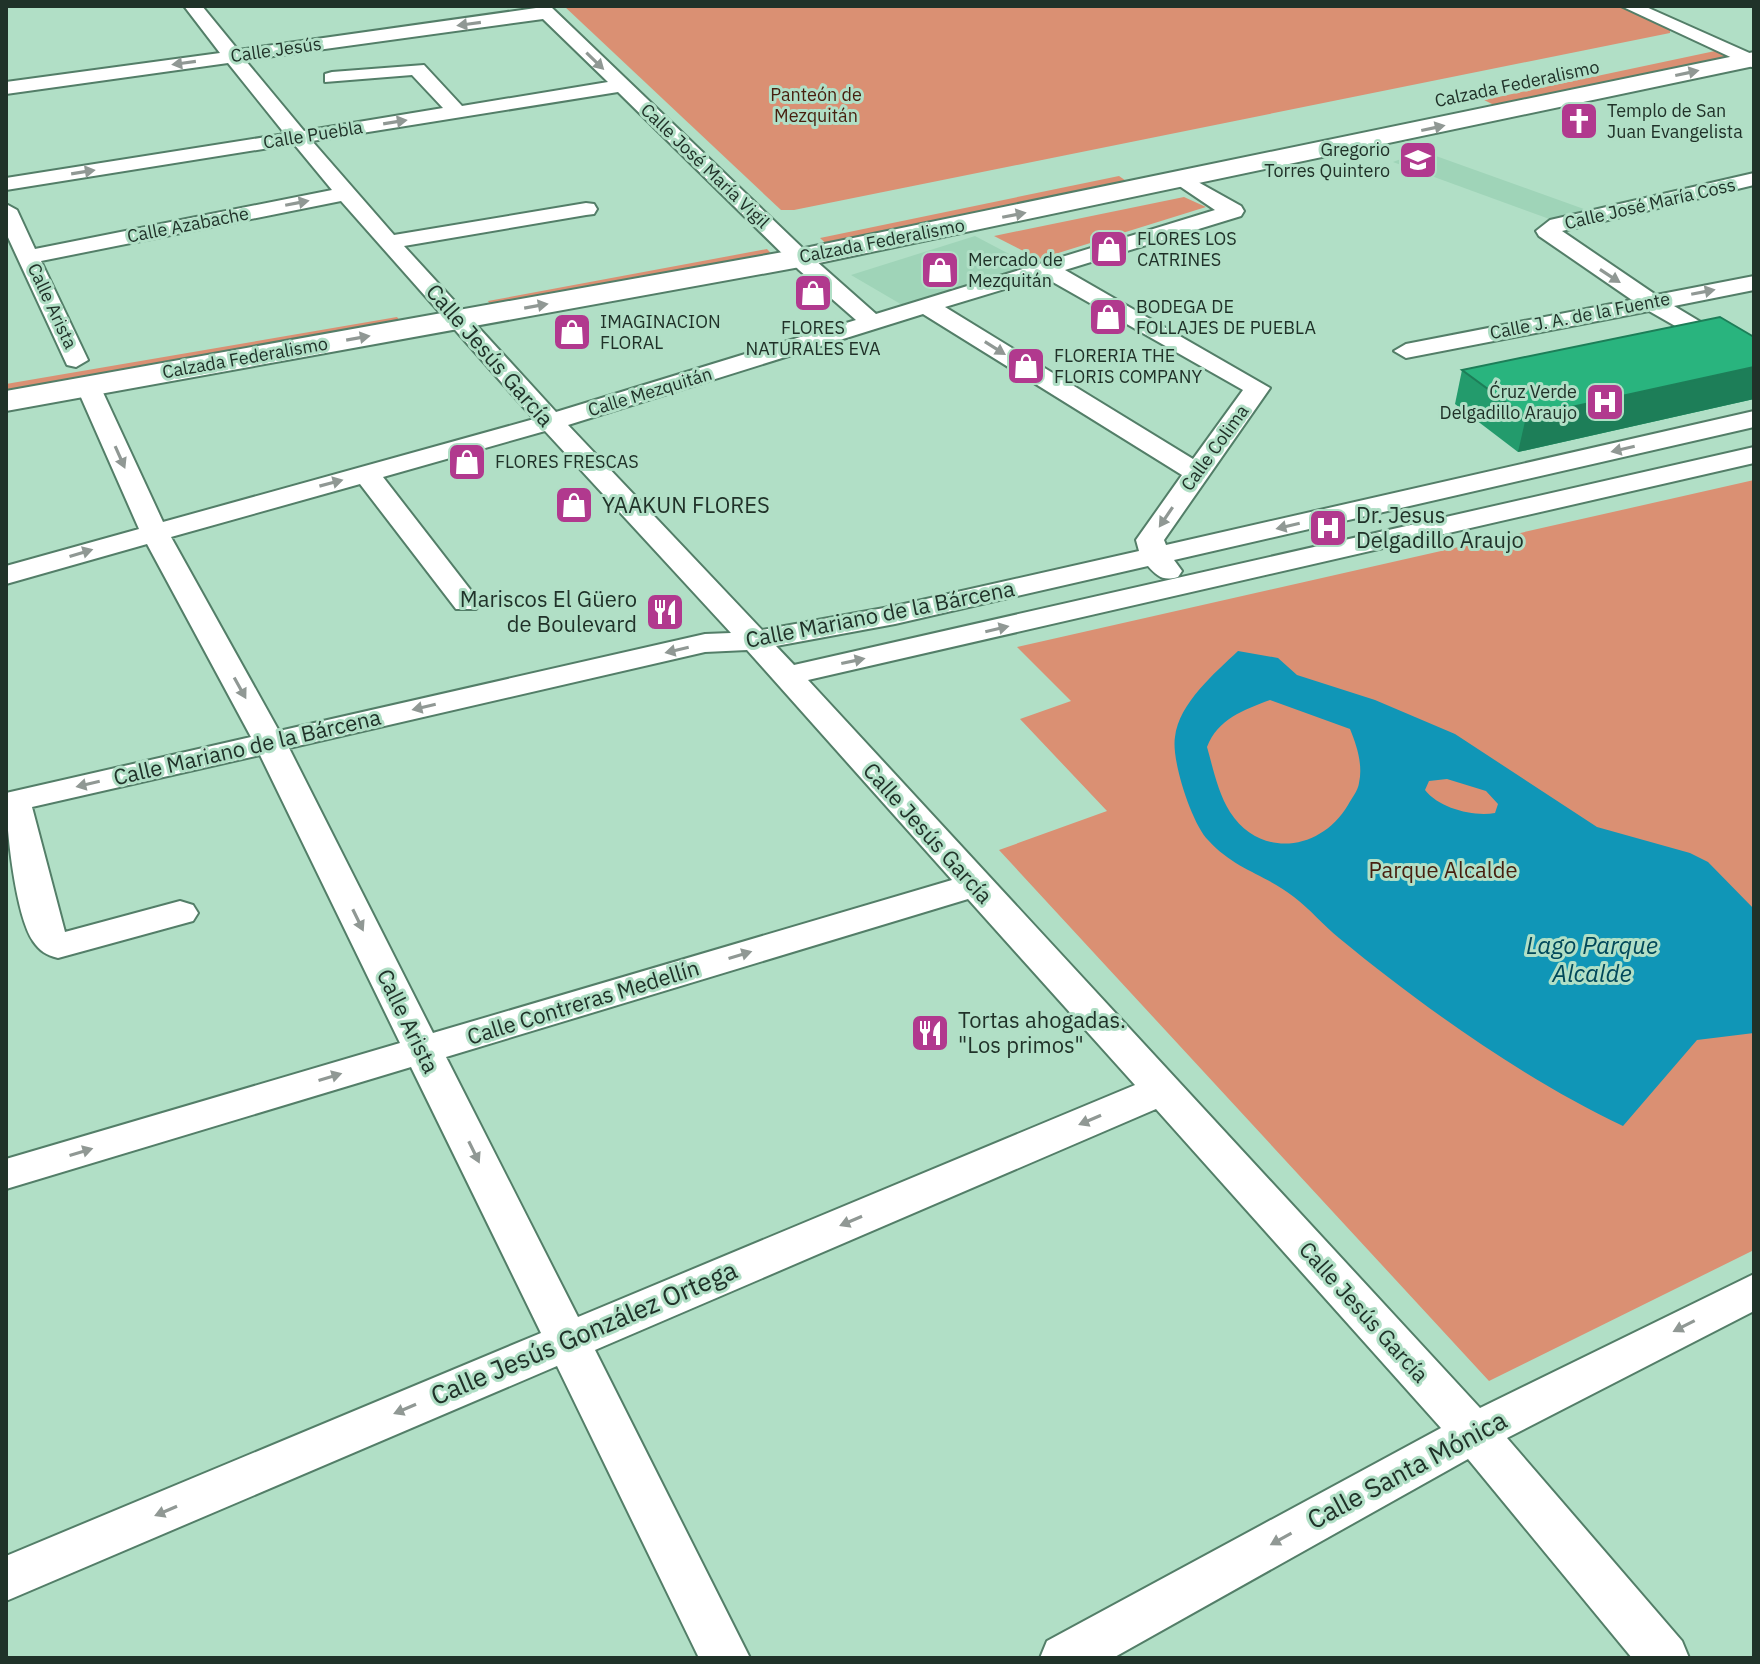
<svg xmlns="http://www.w3.org/2000/svg" width="1760" height="1664" font-family="'IBM Plex Sans',sans-serif">
	<rect width="100%" height="100%" fill="#b1dfc6"/>
	<g fill="#9fd4b8">
		<polygon points="1422,151 1595,213 1555,221 1393,162"/>
		<polygon points="975,236 1030,265 904,306 851,275"/>
	</g>
	<g fill="#da9073">
		<polygon points="564,6 1619,6 1670,29 1670,33 794,210 781,210"/>
		<polygon points="1715,51 1729,57 1498,107 1484,100"/>
		<polygon points="1119,176 1132,185 832,249 820,238"/>
		<polygon points="1184,197 1206,207 1039,259 994,236"/>
		<polygon points="767,249 776,259 495,312 488,301"/>
		<polygon points="397,317 400,321 6,397 6,384"/>
		<polygon points="1754,480 1754,1250 1489,1381 999,850 1107,811 1020,719 1071,701 1017,647"/>
	</g>
	<path fill="#1096b7" fill-rule="evenodd" d="M1238 651 1278 658 1297 675 1375 700 1455 734 1597 827 1690 853 1708 862 1754 909V1033L1697 1040 1623 1126C1524 1079 1423 1007 1339 938 1323 925 1310 909 1294 897 1267 875 1235 870 1208 840 1192 824 1171 760 1175 737 1179 703 1215 673 1238 651ZM1270 700 1350 729C1357 746 1363 765 1359 783 1358 791 1351 799 1348 805 1321 851 1260 859 1230 812 1218 793 1213 768 1207 747 1218 719 1243 710 1270 700ZM1447 779 1486 791 1498 804 1495 813C1473 817 1439 808 1425 790L1429 781Z"/>
	<g fill="none" stroke-linecap="round" stroke-linejoin="round">
		<g stroke="#537e68" stroke-width="4">
			<g id="minor">
				<path d="M184 6H202L238 50 550 6 815 260 876 314 1215 210 1172 181 1175 177H1189L1241 206 1244 211 1241 216 1065 270 1270 388 1164 540 1166 545 1754 411V427L1174 560 1182 571 1178 577C1163 581 1158 577 1148 566L895 624 776 646 794 665 1754 447V463L808 680 1480 1408 1754 1274V1311L1507 1438 1682 1641 1689 1658H1632L1468 1459 1113 1658H1040L1047 1641 1441 1428 1156 1109 595 1350 750 1658H699L557 1366 6 1601V1556L541 1333 411 1067 6 1189V1159L400 1043 260 755 32 807 65 932 180 901 193 905 198 913 193 921 58 958C46 955 40 951 33 941 15 914 6 826 6 793L251 737 147 544 6 584V566L139 529 76 386 88 379 100 386 163 522 534 419 341 201 41 261 88 360 76 367 67 365 6 233V204L17 210 35 249 332 190 294 144 6 190V178L285 134 228 63 6 94V82L220 53ZM543 19 608 82 462 106 424 65 332 72 325 74V82L412 75 443 108 304 131 245 60ZM618 92 799 270 856 320 556 412 404 246 586 215 594 214 597 209 594 204 586 203 394 235 312 141ZM1044 277 1243 390 1193 459 945 307ZM923 314 1182 475 1136 540 1139 551 895 606 762 630 568 425ZM545 431 731 633 705 634 279 731 171 537 360 484 456 609H476L481 603 476 597 383 477ZM747 650 952 880 433 1033 289 748 705 652ZM968 899 1135 1085 578 1317 446 1057Z"/>
				<polygon points="1621,6 1644,6 1754,55 1754,68"/>
				<polygon points="1754,173 1754,185 1562,231 1656,295 1754,276 1754,290 1674,306 1754,354 1754,371 1649,311 1406,358 1394,351 1406,344 1632,300 1539,236 1536,231 1550,220"/>
			</g>
		</g>
		<g stroke="#537e68" stroke-width="4">
			<polygon id="major" points="1754,52 1754,66 800,267 6,411 6,391 800,249"/>
		</g>
		<use href="#minor" fill="#fff" fill-rule="evenodd"/>
		<use href="#major" fill="#fff" fill-rule="evenodd"/>
	</g>
	<polygon fill="#239b6c" points="1754,337 1754,399 1518,452 1455,404 1462,370"/>
	<polygon fill="#1d7e58" points="1754,367 1754,399 1518,452 1526,417"/>
	<polygon fill="#29b47e" stroke="#1d7e58" stroke-width="2" points="1720,317 1754,337 1754,367 1526,417 1462,370"/>
	<defs><path id="oneway-solid" d="M-6-.8H1V-3.2L6.5 0L1 3.2V.8H-6Z" transform="scale(2)"/></defs>
	<g fill="#909894">
		<use href="#oneway-solid" transform="translate(469 24) rotate(172)"/>
		<use href="#oneway-solid" transform="translate(595 61) rotate(44)"/>
		<use href="#oneway-solid" transform="translate(184 63) rotate(172)"/>
		<use href="#oneway-solid" transform="translate(1687 73) rotate(-12)"/>
		<use href="#oneway-solid" transform="translate(395 122) rotate(-9)"/>
		<use href="#oneway-solid" transform="translate(1433 128) rotate(-12)"/>
		<use href="#oneway-solid" transform="translate(83 172) rotate(-9)"/>
		<use href="#oneway-solid" transform="translate(297 203) rotate(-11)"/>
		<use href="#oneway-solid" transform="translate(1014 215) rotate(-11)"/>
		<use href="#oneway-solid" transform="translate(1610 276) rotate(33)"/>
		<use href="#oneway-solid" transform="translate(1703 292) rotate(-11)"/>
		<use href="#oneway-solid" transform="translate(536 306) rotate(-10)"/>
		<use href="#oneway-solid" transform="translate(358 338) rotate(-10)"/>
		<use href="#oneway-solid" transform="translate(995 348) rotate(32)"/>
		<use href="#oneway-solid" transform="translate(1623 449) rotate(167)"/>
		<use href="#oneway-solid" transform="translate(120 457) rotate(66)"/>
		<use href="#oneway-solid" transform="translate(331 483) rotate(-15)"/>
		<use href="#oneway-solid" transform="translate(1166 517) rotate(124)"/>
		<use href="#oneway-solid" transform="translate(1288 526) rotate(167)"/>
		<use href="#oneway-solid" transform="translate(81 553) rotate(-17)"/>
		<use href="#oneway-solid" transform="translate(997 629) rotate(-13)"/>
		<use href="#oneway-solid" transform="translate(677 650) rotate(167)"/>
		<use href="#oneway-solid" transform="translate(853 661) rotate(-12)"/>
		<use href="#oneway-solid" transform="translate(240 688) rotate(61)"/>
		<use href="#oneway-solid" transform="translate(424 707) rotate(167)"/>
		<use href="#oneway-solid" transform="translate(88 784) rotate(167)"/>
		<use href="#oneway-solid" transform="translate(358 920) rotate(64)"/>
		<use href="#oneway-solid" transform="translate(740 955) rotate(-17)"/>
		<use href="#oneway-solid" transform="translate(330 1077) rotate(-17)"/>
		<use href="#oneway-solid" transform="translate(1090 1120) rotate(157)"/>
		<use href="#oneway-solid" transform="translate(81 1152) rotate(-17)"/>
		<use href="#oneway-solid" transform="translate(474 1152) rotate(64)"/>
		<use href="#oneway-solid" transform="translate(851 1221) rotate(157)"/>
		<use href="#oneway-solid" transform="translate(1684 1326) rotate(153)"/>
		<use href="#oneway-solid" transform="translate(405 1409) rotate(157)"/>
		<use href="#oneway-solid" transform="translate(166 1511) rotate(157)"/>
		<use href="#oneway-solid" transform="translate(1281 1539) rotate(151)"/>
	</g>
	<defs>
		<g id="church-square" transform="scale(2)"><rect x="-9" y="-9" width="18" height="18" rx="4" fill="#b1398e" stroke="#b1dfc6"/><path d="M-1.2-6h2.4v3.5h3.3v2.4h-3.3V6h-2.4V-.1h-3.3v-2.4h3.3Z" fill="#fff"/></g>
		<g id="school-square" transform="scale(2)"><rect x="-9" y="-9" width="18" height="18" rx="4" fill="#b1398e" stroke="#b1dfc6"/><path d="M0-5L7-2L0 1L-7-2ZM-4 1L0 2.5L4 1V4Q0 6-4 4Z" fill="#fff"/></g>
		<g id="shop-square" transform="scale(2)"><rect x="-9" y="-9" width="18" height="18" rx="4" fill="#b1398e" stroke="#b1dfc6"/><path d="M-5-2.5h2.3a2.7 3.5 0 0 1 5.4 0H5L5.5 6h-11ZM-1.5-2.5h3a1.5 2.3 0 0 0-3 0Z" fill="#fff"/></g>
		<g id="hospital-square" transform="scale(2)"><rect x="-9" y="-9" width="18" height="18" rx="4" fill="#b1398e" stroke="#b1dfc6"/><path d="M-5-5h3v3.5h4V-5h3V5h-3V1.5h-4V5h-3Z" fill="#fff"/></g>
		<g id="restaurant-square" transform="scale(2)"><rect x="-9" y="-9" width="18" height="18" rx="4" fill="#b1398e" stroke="#b1dfc6"/><path d="M-5-6h1v4h1v-4h1v4h1v-4h1v5L-1.5 .5V6h-2V.5L-5-1ZM5-6V6H3V1.5H1.5Q1.5-4 5-6Z" fill="#fff"/></g>
	</defs>
	<g fill-rule="evenodd">
		<use href="#church-square" x="1579" y="121"/>
		<use href="#school-square" x="1418" y="160"/>
		<use href="#shop-square" x="1109" y="249"/>
		<use href="#shop-square" x="940" y="270"/>
		<use href="#shop-square" x="813" y="293"/>
		<use href="#shop-square" x="1108" y="317"/>
		<use href="#shop-square" x="572" y="332"/>
		<use href="#shop-square" x="1026" y="366"/>
		<use href="#hospital-square" x="1605" y="402"/>
		<use href="#shop-square" x="467" y="462"/>
		<use href="#shop-square" x="574" y="505"/>
		<use href="#hospital-square" x="1328" y="528"/>
		<use href="#restaurant-square" x="665" y="612"/>
		<use href="#restaurant-square" x="930" y="1033"/>
	</g>
	<g text-anchor="middle" stroke-width="6" stroke-linejoin="round" paint-order="stroke">
		<g font-size="18" fill="#203229" stroke="#b1dfc6">
			<text transform="translate(276 50) rotate(-8)" y="6">Calle Jesús</text>
			<text transform="translate(1517 84) rotate(-12)" y="6">Calzada Federalismo</text>
			<text transform="translate(313 135) rotate(-9)" y="6">Calle Puebla</text>
			<text transform="translate(705 166) rotate(44)" y="6">Calle José María Vigil</text>
			<text transform="translate(1650 204) rotate(-13)" y="6">Calle José María Coss</text>
			<text transform="translate(188 225) rotate(-11)" y="6">Calle Azabache</text>
			<text transform="translate(882 241) rotate(-11)" y="6">Calzada Federalismo</text>
			<text transform="translate(52 306) rotate(65)" y="6">Calle Arista</text>
			<text transform="translate(1580 316) rotate(-11)" y="6">Calle J. A. de la Fuente</text>
			<text transform="translate(245 358) rotate(-10)" y="6">Calzada Federalismo</text>
			<text transform="translate(650 392) rotate(-17)" y="6">Calle Mezquitán</text>
			<text transform="translate(1215 448) rotate(-54)" y="6">Calle Colima</text>
		</g>
		<g font-size="18" fill="#471e0e" stroke="#b1dfc6">
			<text x="816" y="101">Panteón de<tspan x="816" dy="21">Mezquitán</tspan></text>
		</g>
		<g font-size="18" fill="#203229" stroke="#b1dfc6" text-anchor="start">
			<text x="1607" y="117">Templo de San<tspan x="1607" dy="21">Juan Evangelista</tspan></text>
			<text x="1390" y="156" text-anchor="end">Gregorio<tspan x="1390" dy="21">Torres Quintero</tspan></text>
			<text x="1137" y="245">FLORES LOS<tspan x="1137" dy="21">CATRINES</tspan></text>
			<text x="968" y="266">Mercado de<tspan x="968" dy="21">Mezquitán</tspan></text>
			<text x="1136" y="313">BODEGA DE<tspan x="1136" dy="21">FOLLAJES DE PUEBLA</tspan></text>
			<text x="600" y="328">IMAGINACION<tspan x="600" dy="21">FLORAL</tspan></text>
			<text x="813" y="334" text-anchor="middle">FLORES<tspan x="813" dy="21">NATURALES EVA</tspan></text>
			<text x="1054" y="362">FLORERIA THE<tspan x="1054" dy="21">FLORIS COMPANY</tspan></text>
			<text x="1577" y="398" text-anchor="end">Ćruz Verde<tspan x="1577" dy="21">Delgadillo Araujo</tspan></text>
			<text x="495" y="468">FLORES FRESCAS</text>
		</g>
		<g font-size="22" fill="#203229" stroke="#b1dfc6">
			<text transform="translate(490 355) rotate(49)" y="8">Calle Jesús García</text>
			<text transform="translate(880 614) rotate(-11)" y="8">Calle Mariano de la Bárcena</text>
			<text transform="translate(247 747) rotate(-13)" y="8">Calle Mariano de la Bárcena</text>
			<text transform="translate(928 833) rotate(48)" y="8">Calle Jesús García</text>
			<text transform="translate(583 1002) rotate(-17)" y="8">Calle Contreras Medellín</text>
			<text transform="translate(408 1021) rotate(64)" y="8">Calle Arista</text>
			<text transform="translate(1364 1312) rotate(48)" y="8">Calle Jesús García</text>
		</g>
		<g font-size="22" fill="#203229" stroke="#b1dfc6" text-anchor="start">
			<text x="602" y="513">YAAKUN FLORES</text>
			<text x="1356" y="523">Dr. Jesus<tspan x="1356" dy="25">Delgadillo Araujo</tspan></text>
			<text x="637" y="607" text-anchor="end">Mariscos El Güero<tspan x="637" dy="25">de Boulevard</tspan></text>
			<text x="958" y="1028">Tortas ahogadas.<tspan x="958" dy="25">"Los primos"</tspan></text>
		</g>
		<g font-size="22" fill="#471e0e" stroke="#b1dfc6">
			<text x="1443" y="878">Parque Alcalde</text>
		</g>
		<g font-size="24" font-style="italic" fill="#00485a" stroke="#b1dfc6">
			<text x="1592" y="954">Lago Parque<tspan x="1592" dy="28">Alcalde</tspan></text>
		</g>
		<g font-size="26" fill="#203229" stroke="#b1dfc6">
			<text transform="translate(584 1333) rotate(-23)" y="9">Calle Jesús González Ortega</text>
			<text transform="translate(1407 1470) rotate(-28)" y="9">Calle Santa Mónica</text>
		</g>
	</g>
	<rect width="1760" height="1664" fill="none" stroke="#203229" stroke-width="16"/>
</svg>
